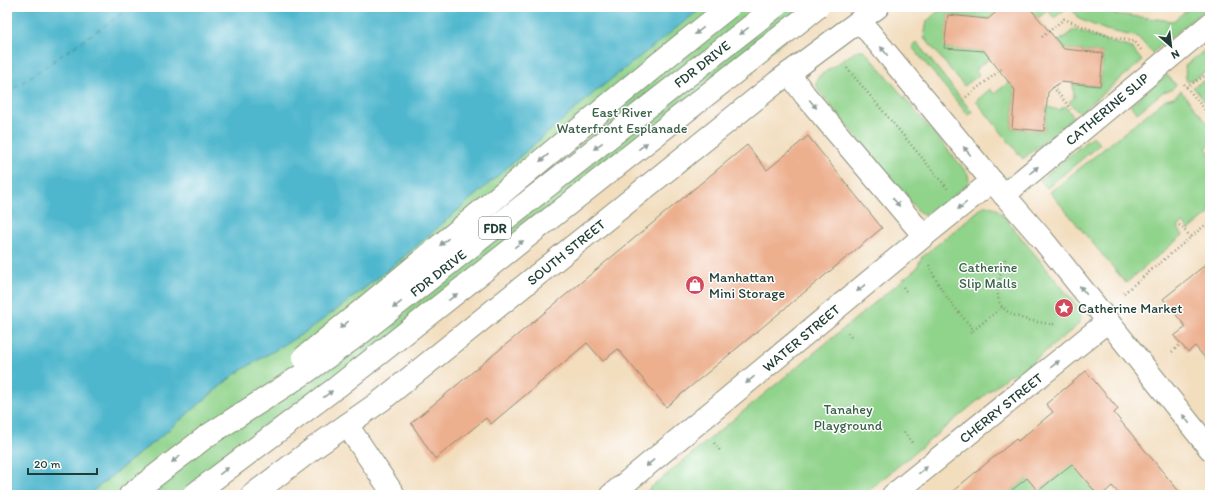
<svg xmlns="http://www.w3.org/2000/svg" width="1217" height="502" font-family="Itim,sans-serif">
	<rect width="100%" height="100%" fill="#fff"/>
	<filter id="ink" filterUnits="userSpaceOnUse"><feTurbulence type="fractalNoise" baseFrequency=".025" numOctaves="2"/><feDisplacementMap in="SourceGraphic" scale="8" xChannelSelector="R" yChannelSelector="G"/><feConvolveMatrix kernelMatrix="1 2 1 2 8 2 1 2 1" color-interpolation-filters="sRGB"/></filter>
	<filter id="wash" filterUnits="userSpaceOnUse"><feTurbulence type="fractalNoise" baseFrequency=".012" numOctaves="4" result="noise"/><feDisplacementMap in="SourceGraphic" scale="16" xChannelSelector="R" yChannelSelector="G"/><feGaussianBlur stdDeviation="0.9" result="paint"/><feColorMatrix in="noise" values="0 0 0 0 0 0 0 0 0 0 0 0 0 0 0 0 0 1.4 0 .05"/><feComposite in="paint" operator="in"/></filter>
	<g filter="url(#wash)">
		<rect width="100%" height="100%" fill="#f2ddbd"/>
		<g fill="#90d38b" stroke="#588860">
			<polygon points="703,7 828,7 202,495 88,495 166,432 235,374 307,331 347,302 399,261 596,91"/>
			<polygon points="943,7 1000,7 1000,9 988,19 948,15 945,48 984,51 990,58 975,70 979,75 964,86 924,37 927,21"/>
			<polygon points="1032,7 1068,7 1054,18 1048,10 1038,18 1032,11"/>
			<polygon points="1070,7 1109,7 1115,14 1173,21 1191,7 1208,7 1152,53 1138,37 1106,30 1079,19"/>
			<polygon points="1075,29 1103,40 1132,48 1142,61 1079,113 1069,102 1074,98 1073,84 1100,86 1103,53 1064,49 1058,42"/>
			<polygon points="917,43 972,112 968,115 912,47"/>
			<polygon points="1210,46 1210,69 1188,82 1186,79 1185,66"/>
			<polygon points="858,50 864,50 867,53 968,174 969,181 967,185 930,215 923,215 919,212 818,90 816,83 819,76"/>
			<polygon points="1167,75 1176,85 1171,90 1163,92 1137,113 1130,105"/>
			<polygon points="1210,77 1210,108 1193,87"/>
			<polygon points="1009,82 1015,90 1012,128 1044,131 1047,107 1059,110 1065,106 1074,117 1023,159 976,101 990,89 994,94"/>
			<polygon points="1181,91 1210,126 1210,145 1206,148 1210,153 1210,213 1189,230 1183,222 1177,227 1183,235 1126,283 1050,192 1166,99 1174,97"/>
			<polygon points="1093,136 1100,144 1047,188 1040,180"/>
			<path d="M984 206C992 205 996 208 1001 213L1077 306C1083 316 1082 322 1073 329L1020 372 1009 375 863 495H642L912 272 917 268 921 258Z"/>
			<polygon points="1079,442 1098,495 1006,495 1027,478 1038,491 1059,475"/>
		</g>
		<polygon fill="#4fb7cd" stroke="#377a80" points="7,7 703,7 596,91 399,261 347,302 307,331 235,374 166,432 88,495 7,495"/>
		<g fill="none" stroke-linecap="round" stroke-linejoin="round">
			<polyline stroke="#2d6262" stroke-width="1" stroke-dasharray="5 4" stroke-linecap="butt" points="7,93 117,17 128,7"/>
		</g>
		<g id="blocks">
			<g fill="#edb08f">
				<polygon points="1002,7 1029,7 1064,49 1103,53 1100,86 1060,82 1048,92 1044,131 1012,128 1015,90 984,51 944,48 948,15 988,19"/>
				<polygon points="808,136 882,228 666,407 618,349 603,361 587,343 491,424 486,418 435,459 411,423 747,145 767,170"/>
				<polygon points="1210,261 1210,364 1195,346 1188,352 1174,336 1186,327 1163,299"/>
				<polygon points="1086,371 1118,409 1114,413 1182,495 1120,495 1112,486 1102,495 1098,495 1072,464 1038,491 1027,478 1006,495 948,495 1016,439 1018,441 1053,412 1046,404"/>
			</g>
		</g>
	</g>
	<g filter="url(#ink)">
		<use href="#blocks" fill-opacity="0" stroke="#888d78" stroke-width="1"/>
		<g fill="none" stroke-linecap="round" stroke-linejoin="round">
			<g stroke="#888d78" stroke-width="24">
				<g id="minor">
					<polyline points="860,21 992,181 1043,240 1210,449"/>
					<polyline points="789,73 805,95 924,236"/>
					<polyline points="1004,195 1210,24"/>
					<polyline points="347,425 394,495"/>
					<polyline points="611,495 924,236 992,181"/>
					<polyline points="893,495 1108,321"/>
				</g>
			</g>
			<g stroke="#888d78" stroke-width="24">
				<polyline id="major" points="252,495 314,448 382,400 777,82 878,7"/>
			</g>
			<g stroke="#888d78" stroke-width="24">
				<polyline id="highway" points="130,495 207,436"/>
			</g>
			<g stroke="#888d78" stroke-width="2.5" stroke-dasharray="1 3" stroke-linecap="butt">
				<polyline points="1157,7 1169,8 1171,7"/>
				<polyline points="1042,37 1064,19 1105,35 1135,42 1142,51"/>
				<polyline points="847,68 948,189"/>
				<polyline points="1184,84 1210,116"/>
				<polyline points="1053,87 1071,109"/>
				<polyline points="1186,87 1210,73"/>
				<polyline points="966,97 1003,68"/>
				<polyline points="1179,225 1191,237"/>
				<path d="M1005 259C1002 271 995 288 999 301 1006 320 1043 323 1060 325"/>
				<path d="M929 265C941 293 954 307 974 330"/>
				<polyline points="903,287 906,291"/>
				<polyline points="1124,293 1210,221"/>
				<polyline points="848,333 851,337"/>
				<polyline points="970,333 1002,307"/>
				<polyline points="1172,352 1181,344"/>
				<polyline points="904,432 913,444"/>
				<polyline points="714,443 721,452"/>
			</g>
			<use href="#minor" stroke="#fff" stroke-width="22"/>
			<use href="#major" stroke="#fff" stroke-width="22"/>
			<use href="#highway" stroke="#fff" stroke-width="22"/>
			<g stroke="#888d78" stroke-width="24" stroke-linecap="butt">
				<g id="highway-bridge">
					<path d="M303 358C446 243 584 121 729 7"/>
					<polyline points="207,436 305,373 361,333 775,7"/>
					<polyline points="193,495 337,387 818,7"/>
				</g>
			</g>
			<use href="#highway-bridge" stroke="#fff" stroke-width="22"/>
		</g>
		<defs><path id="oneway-solid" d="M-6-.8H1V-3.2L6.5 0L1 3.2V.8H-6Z"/></defs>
		<g fill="#8f9e9a">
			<use href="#oneway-solid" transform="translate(699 31) rotate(142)"/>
			<use href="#oneway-solid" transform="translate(744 31) rotate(142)"/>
			<use href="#oneway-solid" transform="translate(884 51) rotate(-129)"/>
			<use href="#oneway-solid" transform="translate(813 104) rotate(50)"/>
			<use href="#oneway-solid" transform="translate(598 146) rotate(142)"/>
			<use href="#oneway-solid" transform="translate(643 146) rotate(-38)"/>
			<use href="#oneway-solid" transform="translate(967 151) rotate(-130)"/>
			<use href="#oneway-solid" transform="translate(544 158) rotate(140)"/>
			<use href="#oneway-solid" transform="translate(1034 170) rotate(-40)"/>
			<use href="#oneway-solid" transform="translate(896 202) rotate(50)"/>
			<use href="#oneway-solid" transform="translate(962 206) rotate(141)"/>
			<use href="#oneway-solid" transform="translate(444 242) rotate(140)"/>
			<use href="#oneway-solid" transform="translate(519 244) rotate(-38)"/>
			<use href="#oneway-solid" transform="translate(861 288) rotate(140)"/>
			<use href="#oneway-solid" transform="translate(1083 290) rotate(-129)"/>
			<use href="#oneway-solid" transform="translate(453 297) rotate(-38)"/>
			<use href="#oneway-solid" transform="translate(397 305) rotate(142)"/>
			<use href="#oneway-solid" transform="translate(344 325) rotate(141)"/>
			<use href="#oneway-solid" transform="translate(1055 364) rotate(-39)"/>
			<use href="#oneway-solid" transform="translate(750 380) rotate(140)"/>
			<use href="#oneway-solid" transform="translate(328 394) rotate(-36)"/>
			<use href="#oneway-solid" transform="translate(1186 419) rotate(-128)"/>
			<use href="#oneway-solid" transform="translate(176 459) rotate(142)"/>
			<use href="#oneway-solid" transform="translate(650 463) rotate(140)"/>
			<use href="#oneway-solid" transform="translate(923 470) rotate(-39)"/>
			<use href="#oneway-solid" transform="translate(224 471) rotate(-37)"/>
		</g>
	</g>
	<defs>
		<g id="shop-disc" transform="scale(1)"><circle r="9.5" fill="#d1495b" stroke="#fff"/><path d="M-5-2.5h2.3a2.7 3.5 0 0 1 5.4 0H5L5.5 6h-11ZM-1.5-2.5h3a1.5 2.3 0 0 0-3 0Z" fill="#fff"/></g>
		<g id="sight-disc" transform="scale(1)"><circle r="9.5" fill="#d1495b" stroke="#fff"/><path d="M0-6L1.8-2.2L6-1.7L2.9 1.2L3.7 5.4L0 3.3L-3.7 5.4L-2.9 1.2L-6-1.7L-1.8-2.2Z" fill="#fff"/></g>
	</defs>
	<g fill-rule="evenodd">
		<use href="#shop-disc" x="695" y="285"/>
		<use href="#sight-disc" x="1064" y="308"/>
	</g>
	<g text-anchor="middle" stroke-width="3" stroke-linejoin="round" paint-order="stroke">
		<rect fill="#fff" stroke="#627771" stroke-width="1" x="479" y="217" width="32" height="22" rx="3"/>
		<g font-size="13" font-weight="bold" fill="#1f3d34">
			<text x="495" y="233">FDR</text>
		</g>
		<g font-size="14" fill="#1f3d34" stroke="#fff">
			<text transform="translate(702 64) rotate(-38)" y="5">FDR DRIVE</text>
			<text transform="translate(1107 109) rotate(-40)" y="5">CATHERINE SLIP</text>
			<text transform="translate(566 252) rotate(-39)" y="5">SOUTH STREET</text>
			<text transform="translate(438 273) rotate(-38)" y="5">FDR DRIVE</text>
			<text transform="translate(801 338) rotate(-40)" y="5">WATER STREET</text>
			<text transform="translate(1001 408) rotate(-39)" y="5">CHERRY STREET</text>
		</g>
		<g font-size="14" fill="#3b624a" stroke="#fff">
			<text x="622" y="117">East River<tspan x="622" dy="16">Waterfront Esplanade</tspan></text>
			<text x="988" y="272">Catherine<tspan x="988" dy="16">Slip Malls</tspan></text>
			<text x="848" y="414">Tanahey<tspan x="848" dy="16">Playground</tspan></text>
		</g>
		<g font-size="14" fill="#1f3d34" stroke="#fff" text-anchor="start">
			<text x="709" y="282">Manhattan<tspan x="709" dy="16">Mini Storage</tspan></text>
			<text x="1078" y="313">Catherine Market</text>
		</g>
	</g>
	<rect width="1217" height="502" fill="none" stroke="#fff" stroke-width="24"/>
	<g transform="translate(1171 46) rotate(152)" stroke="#ffffff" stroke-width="3" paint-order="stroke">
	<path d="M0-3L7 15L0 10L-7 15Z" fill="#1f3d34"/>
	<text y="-6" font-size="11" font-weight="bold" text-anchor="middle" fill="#1f3d34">N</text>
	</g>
	<path d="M28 468v6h69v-6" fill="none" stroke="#1f3d34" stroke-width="2"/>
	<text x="34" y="468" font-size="12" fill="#1f3d34" stroke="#ffffff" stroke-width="3" paint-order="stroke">20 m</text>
</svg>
